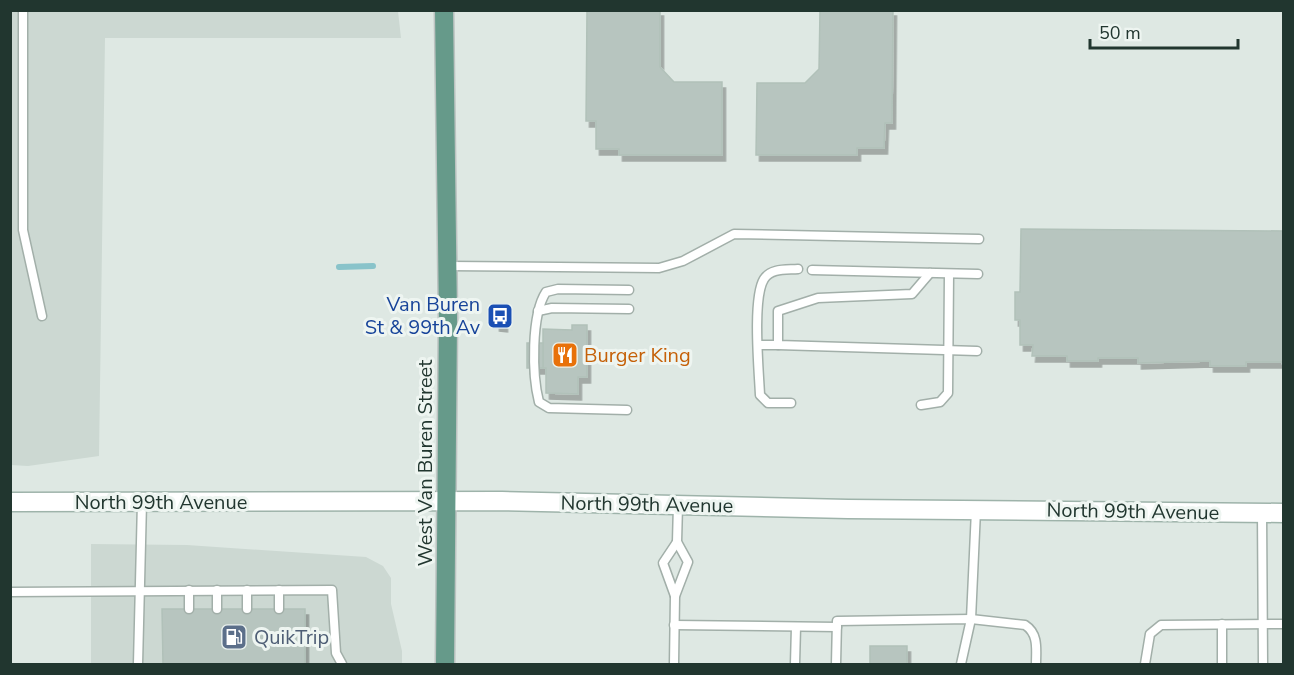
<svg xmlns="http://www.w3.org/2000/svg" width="1294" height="675" font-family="'Nunito Sans',sans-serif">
	<defs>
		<filter id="shadow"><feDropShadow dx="3.5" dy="6" stdDeviation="0" flood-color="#0004"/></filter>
	</defs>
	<rect width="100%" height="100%" fill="#dee8e3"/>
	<g fill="#ccd8d2">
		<polygon points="11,11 398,11 401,38 105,38 99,456 28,466 11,465"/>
		<polygon points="91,544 187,545 366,557 383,566 391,578 391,604 402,651 402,664 91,664"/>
	</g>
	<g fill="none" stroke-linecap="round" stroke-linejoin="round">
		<polyline stroke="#89c3ca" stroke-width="6" points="339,267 373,266"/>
	</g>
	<g fill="#b7c5bf" stroke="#b1c1b9" stroke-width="1.5" filter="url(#shadow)">
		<polygon points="587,10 660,10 660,67 674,82 722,82 722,155 619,155 619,149 596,149 596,121 586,121"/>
		<polygon points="820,10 893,10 892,123 885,123 884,148 857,148 857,155 756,155 757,83 805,83 819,69"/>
		<polygon points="1021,229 1284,231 1284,368 1282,362 1246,362 1246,366 1210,366 1210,361 1138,363 1138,358 1098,358 1098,361 1067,361 1067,356 1032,356 1033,345 1020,345 1020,320 1015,320 1015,292 1020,292"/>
		<polygon points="496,307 504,307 504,326 496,325"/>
		<polygon points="572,325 587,325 587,377 578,377 578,394 546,393 546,368 543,368 543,329 572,330"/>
		<rect x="527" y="343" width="16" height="25"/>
		<polygon points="162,609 305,609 305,664 163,664"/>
		<rect x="870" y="646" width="37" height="18"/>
	</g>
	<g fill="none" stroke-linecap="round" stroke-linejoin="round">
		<g stroke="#a2afa9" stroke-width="11">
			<g id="service">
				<polyline points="23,10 23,230 42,316"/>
				<polyline points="448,266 659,268 683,261 734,234 979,239"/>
				<polyline points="812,270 978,274"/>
				<polyline points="930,273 912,294 818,298 778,311 778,345 977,351"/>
				<polyline points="538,311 552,308 629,309"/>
				<polyline points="758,345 778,345"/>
				<path d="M791 403H768L760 395C759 372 752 298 764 279 771 268 786 270 798 269"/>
				<polyline points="921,405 940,402 948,393 949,274"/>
				<path d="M627 410 549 408 539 402C532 375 531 315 546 292L558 289 629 290"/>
				<polyline points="1262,512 1263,664"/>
				<polyline points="189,590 189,609"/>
				<polyline points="10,592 332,590 336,653 342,664"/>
				<polyline points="675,596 663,563 677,542"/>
				<polyline points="217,609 217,590"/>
				<polyline points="247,609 247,590"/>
				<polyline points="279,609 279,590"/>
				<polyline points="674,625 837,627"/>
				<polyline points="138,664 142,502"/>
				<polyline points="674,664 675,596 688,562 677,542 678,505"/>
				<polyline points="795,664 796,627"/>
				<path d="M836 664 837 621 971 619 1025 625C1039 634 1036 650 1036 664"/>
				<polyline points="961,664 971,619 976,510"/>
				<polyline points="1145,664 1150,634 1161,625 1284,624"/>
				<polyline points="1222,664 1222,624"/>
			</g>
		</g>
		<g stroke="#9eb3aa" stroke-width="21">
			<polyline id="secondary" points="10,502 502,501 848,509 1284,513"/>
		</g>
		<g stroke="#bcc3c1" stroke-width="21">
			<polyline id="primary" points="444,10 448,318 445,664"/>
		</g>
		<use href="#service" stroke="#fff" stroke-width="8"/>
		<use href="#secondary" stroke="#fff" stroke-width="18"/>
		<use href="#primary" stroke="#669a8a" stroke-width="18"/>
	</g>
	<defs>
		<g id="bus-square" transform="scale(1.35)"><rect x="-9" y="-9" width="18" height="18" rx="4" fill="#1a4fb4" stroke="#eef5f1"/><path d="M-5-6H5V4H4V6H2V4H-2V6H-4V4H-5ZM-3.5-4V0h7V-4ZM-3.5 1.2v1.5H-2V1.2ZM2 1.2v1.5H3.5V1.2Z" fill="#fff"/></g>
		<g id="restaurant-square" transform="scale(1.35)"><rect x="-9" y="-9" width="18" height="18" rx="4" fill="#e8710a" stroke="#eef5f1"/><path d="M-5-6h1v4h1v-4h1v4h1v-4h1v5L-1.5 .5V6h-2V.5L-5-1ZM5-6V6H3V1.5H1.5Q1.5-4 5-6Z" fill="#fff"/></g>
		<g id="fuel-square" transform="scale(1.35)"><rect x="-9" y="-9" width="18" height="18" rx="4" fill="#5c6f8a" stroke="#eef5f1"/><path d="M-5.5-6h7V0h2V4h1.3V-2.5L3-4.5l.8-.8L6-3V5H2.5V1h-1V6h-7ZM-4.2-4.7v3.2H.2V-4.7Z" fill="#fff"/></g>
	</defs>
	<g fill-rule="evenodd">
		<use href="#bus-square" x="500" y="316"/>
		<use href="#restaurant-square" x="565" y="355"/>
		<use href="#fuel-square" x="234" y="637"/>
	</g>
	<g text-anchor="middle" stroke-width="6" stroke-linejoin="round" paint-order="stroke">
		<g font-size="20" fill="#164399" stroke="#eef5f1" text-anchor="end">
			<text x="480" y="311">Van Buren<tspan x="480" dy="23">St &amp; 99th Av</tspan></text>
		</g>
		<g font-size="20" fill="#c56008" stroke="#eef5f1" text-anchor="start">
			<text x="584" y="362">Burger King</text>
		</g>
		<g font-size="20" fill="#21362f" stroke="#eef5f1">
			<text transform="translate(425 463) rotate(-90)" y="7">West Van Buren Street</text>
			<text x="161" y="509">North 99th Avenue</text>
			<text transform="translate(647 504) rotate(1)" y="7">North 99th Avenue</text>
			<text transform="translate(1133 511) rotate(1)" y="7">North 99th Avenue</text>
		</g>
		<g font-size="20" fill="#4e5e75" stroke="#eef5f1" text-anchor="start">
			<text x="254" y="644">QuikTrip</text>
		</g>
	</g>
	<rect width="1294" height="675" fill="none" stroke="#21362f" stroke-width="24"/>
	<path d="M1090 39v9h148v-9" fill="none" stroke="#21362f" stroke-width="3"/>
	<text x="1099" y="39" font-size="18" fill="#21362f" stroke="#eef5f1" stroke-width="4.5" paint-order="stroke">50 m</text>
</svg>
